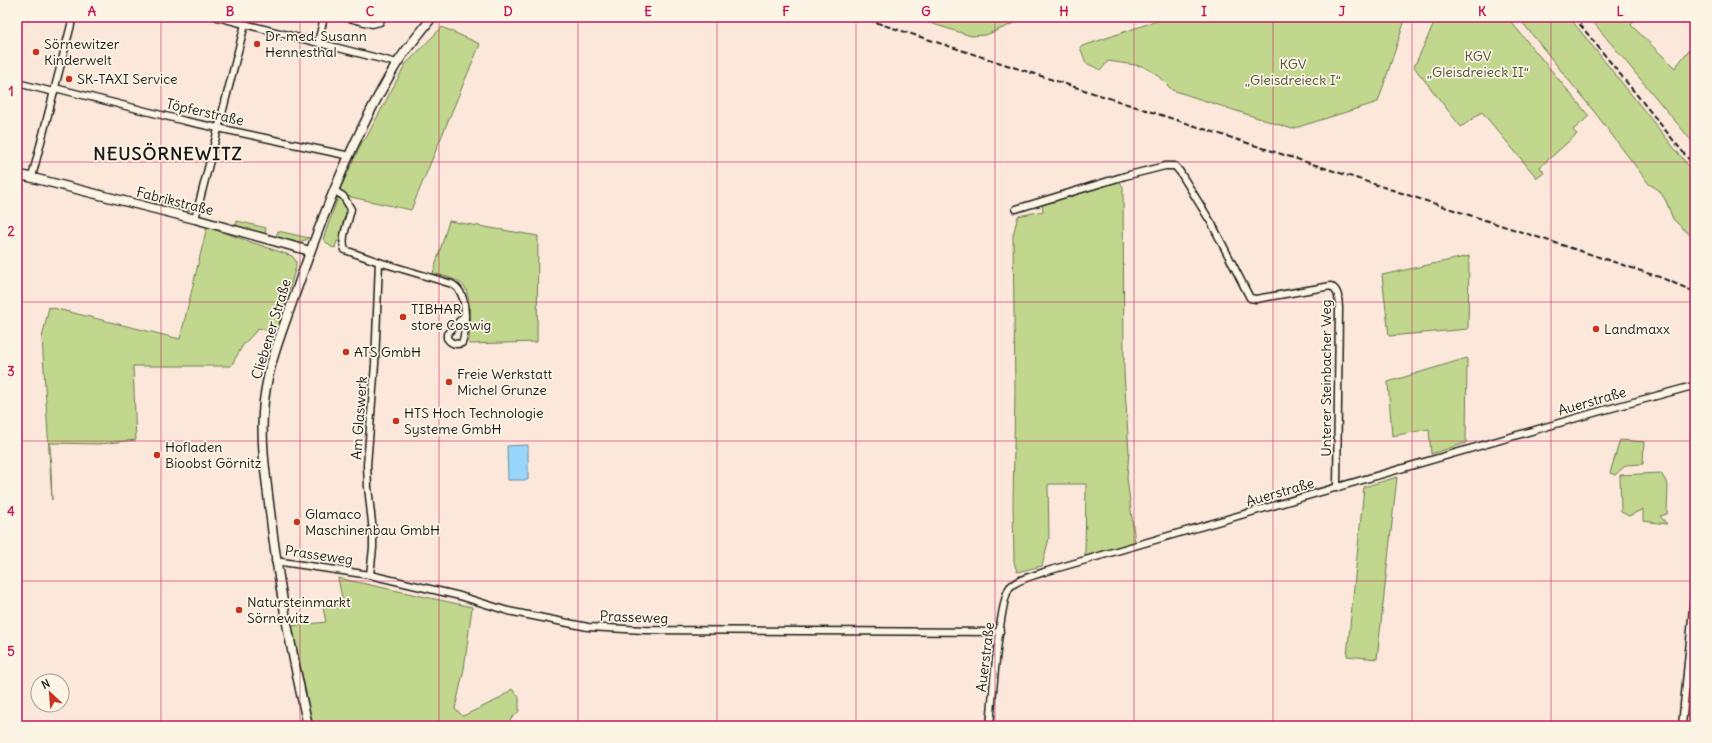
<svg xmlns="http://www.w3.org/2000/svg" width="1712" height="743" font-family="Delius,sans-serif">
	<rect width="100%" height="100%" fill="#fbe8da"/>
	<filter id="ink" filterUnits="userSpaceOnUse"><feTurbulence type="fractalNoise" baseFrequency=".025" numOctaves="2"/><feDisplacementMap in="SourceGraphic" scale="8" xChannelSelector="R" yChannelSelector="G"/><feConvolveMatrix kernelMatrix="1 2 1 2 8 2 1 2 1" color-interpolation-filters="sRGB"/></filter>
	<g filter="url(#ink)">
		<g fill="#c1d78d" stroke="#6e7a54">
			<polygon points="911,17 1029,17 986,35 971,36"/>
			<polygon points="1168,17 1406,17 1378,102 1292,129 1172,90 1155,73 1142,66 1108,61 1101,70 1086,63 1080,47"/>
			<polygon points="1437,17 1507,17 1589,116 1573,130 1577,134 1540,167 1544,173 1537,178 1482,112 1461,127 1414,67"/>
			<polygon points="1518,17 1569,17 1695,174 1695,240 1673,219 1666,201 1659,190 1649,184 1596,114"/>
			<polygon points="1589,17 1637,17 1631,25 1675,68 1695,42 1695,145"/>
			<polygon points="442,27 480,44 411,210 346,196 340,189 362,142 366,138 405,65"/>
			<polygon points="1117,177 1123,187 1124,372 1129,452 1127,478 1135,542 1085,557 1086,484 1050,484 1048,485 1049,538 1042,566 1017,572 1014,562 1013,503 1015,390 1013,235 1018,216 1043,211 1042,201"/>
			<polygon points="338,197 342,199 348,209 340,242 337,241 335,248 331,247 323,239"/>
			<path d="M157 200 192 209C182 216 166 208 155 205Z"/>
			<polygon points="237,221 266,228 265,234 236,227"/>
			<path d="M449 221 538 236 537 342 469 344C469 331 473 292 462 284 454 278 442 276 433 273Z"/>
			<polygon points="207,227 292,256 296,261 296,267 276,334 259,328 243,345 231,366 133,366 136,440 99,444 50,443 52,500 42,338 49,307 180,339"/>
			<path d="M278 231 309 238C300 245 286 240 276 237Z"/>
			<polygon points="1469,256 1468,329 1389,336 1382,275"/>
			<polygon points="1467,358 1466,443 1431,454 1429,429 1392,436 1388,382"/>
			<polygon points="1620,440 1644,442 1643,464 1626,465 1615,475 1610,473"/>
			<polygon points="1661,473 1668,485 1667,514 1660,516 1667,524 1643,521 1643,509 1629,516 1621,512 1620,475"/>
			<polygon points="1397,477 1377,659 1347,656 1364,487"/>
			<polygon points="338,578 472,607 464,669 455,709 463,716 497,700 512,689 519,697 519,711 504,726 313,726 292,626 326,622 323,608 343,603"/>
		</g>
		<polygon fill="#9ad6fb" stroke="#688ca2" points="528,445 528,480 508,480 507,446"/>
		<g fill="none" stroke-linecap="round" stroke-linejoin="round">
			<g stroke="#1c1c1c" stroke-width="9">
				<g id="minor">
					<polyline points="217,17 397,63"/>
					<polyline points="345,17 372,24 380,22 382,17"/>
					<polyline points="318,43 324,17"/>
					<polyline points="17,83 54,92"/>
					<polyline points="55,88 185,121 350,156"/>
					<polyline points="32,177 73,17"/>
					<path d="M335 191 343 196 351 209C349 221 340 238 345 250L379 262"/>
					<path d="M1016 209 1125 176 1165 166H1175L1180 172 1212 224 1250 298 1256 299 1331 286C1340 292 1338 299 1339 308L1337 488"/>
					<polyline points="195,219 245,24"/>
					<polyline points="275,561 370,575 460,596 508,611 588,627 644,630 1000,632"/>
					<path d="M370 575 373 548V532L368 487 367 465 375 364 379 262 452 284C457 287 460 290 462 296 466 304 466 335 462 343 456 345 451 344 447 338V334L465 315"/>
					<polyline points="1687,676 1695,678"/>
					<path d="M990 726C992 704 999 600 1010 587 1018 579 1033 576 1044 572L1597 412 1689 387 1695 388"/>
					<polyline points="1682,726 1695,587"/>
				</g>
			</g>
			<g stroke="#1c1c1c" stroke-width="11">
				<g id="tertiary">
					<polyline points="17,174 195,219 310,251"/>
					<path d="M308 726C292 655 278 583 270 511 266 478 261 445 263 413 265 373 280 337 293 300 320 222 353 136 396 65 406 48 421 33 432 17"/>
				</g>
			</g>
			<use href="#minor" stroke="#fcf5e5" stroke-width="6"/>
			<use href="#tertiary" stroke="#fcf5e5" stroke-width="8"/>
			<g stroke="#1c1c1c" stroke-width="2" stroke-dasharray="6 3" stroke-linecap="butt">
				<polyline points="859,17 1605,259 1662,278 1695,292"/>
				<polyline points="1574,17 1695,167"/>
			</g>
		</g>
	</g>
	<path fill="none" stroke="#c2185b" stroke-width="1" stroke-opacity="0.55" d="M161 17V726M300 17V726M439 17V726M578 17V726M717 17V726M856 17V726M995 17V726M1134 17V726M1273 17V726M1412 17V726M1551 17V726M17 162H1695M17 302H1695M17 441H1695M17 581H1695"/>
	<g fill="#c8321e" stroke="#fcf5e5" stroke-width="1.5">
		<circle cx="257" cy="44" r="4"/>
		<circle cx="36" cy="52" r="4"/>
		<circle cx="69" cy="79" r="4"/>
		<circle cx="403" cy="317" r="4"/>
		<circle cx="1596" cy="329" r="4"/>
		<circle cx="346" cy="352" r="4"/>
		<circle cx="449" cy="382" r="4"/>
		<circle cx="396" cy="421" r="4"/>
		<circle cx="157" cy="455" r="4"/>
		<circle cx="297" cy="522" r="4"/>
		<circle cx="239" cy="610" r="4"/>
	</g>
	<g text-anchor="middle" stroke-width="3.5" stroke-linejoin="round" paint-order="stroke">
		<g font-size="14" fill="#1c1c1c" stroke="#fcf5e5" text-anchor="start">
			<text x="265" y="41">Dr. med. Susann<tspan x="265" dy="16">Hennesthal</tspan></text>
			<text x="44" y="49">Sörnewitzer<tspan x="44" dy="16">Kinderwelt</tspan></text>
			<text x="77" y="84">SK-TAXI Service</text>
			<text x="411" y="314">TIBHAR<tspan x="411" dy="16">store Coswig</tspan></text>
			<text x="1604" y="334">Landmaxx</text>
			<text x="354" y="357">ATS GmbH</text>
			<text x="457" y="379">Freie Werkstatt<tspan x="457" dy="16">Michel Grunze</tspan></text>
			<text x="404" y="418">HTS Hoch Technologie<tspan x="404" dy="16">Systeme GmbH</tspan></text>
			<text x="165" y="452">Hofladen<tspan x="165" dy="16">Bioobst Görnitz</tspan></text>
			<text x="305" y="519">Glamaco<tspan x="305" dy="16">Maschinenbau GmbH</tspan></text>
			<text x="247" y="607">Natursteinmarkt<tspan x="247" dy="16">Sörnewitz</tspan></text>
		</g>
		<g font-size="14" fill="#4e543e" stroke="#fcf5e5">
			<text x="1478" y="61">KGV<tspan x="1478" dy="16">„Gleisdreieck II“</tspan></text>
			<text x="1293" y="69">KGV<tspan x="1293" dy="16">„Gleisdreieck I“</tspan></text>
		</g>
		<g font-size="14" fill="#1c1c1c" stroke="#fcf5e5">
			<text transform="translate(205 112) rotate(13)" y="5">Töpferstraße</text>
			<text transform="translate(175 201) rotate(14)" y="5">Fabrikstraße</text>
			<text transform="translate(271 329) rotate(-73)" y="5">Cliebener Straße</text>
			<text transform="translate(1326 378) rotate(-90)" y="5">Unterer Steinbacher Weg</text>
			<text transform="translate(1592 401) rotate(-16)" y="5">Auerstraße</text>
			<text transform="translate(359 418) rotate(-86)" y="5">Am Glaswerk</text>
			<text transform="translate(1280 492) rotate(-16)" y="5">Auerstraße</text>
			<text transform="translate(319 555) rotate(8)" y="5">Prasseweg</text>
			<text transform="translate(634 617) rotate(2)" y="5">Prasseweg</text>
			<text transform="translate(985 657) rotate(-83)" y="5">Auerstraße</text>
		</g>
		<g font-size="18" font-weight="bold" letter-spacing="1" fill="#1c1c1c" stroke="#fcf5e5">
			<text x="168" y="160">NEUSÖRNEWITZ</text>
		</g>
	</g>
	<rect width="1712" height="743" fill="none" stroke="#fcf5e5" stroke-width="44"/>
	<g transform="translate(50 693) rotate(334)"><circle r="19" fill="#fcf5e5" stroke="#a29e95"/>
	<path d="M0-3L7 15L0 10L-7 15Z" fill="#c8321e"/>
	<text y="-6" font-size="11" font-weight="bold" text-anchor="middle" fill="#1c1c1c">N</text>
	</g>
	<rect x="22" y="22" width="1668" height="699" fill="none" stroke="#c2185b" stroke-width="1.5"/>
	<g font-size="13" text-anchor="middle" font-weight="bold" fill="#c2185b">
		<text x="92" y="16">A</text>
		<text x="230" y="16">B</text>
		<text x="370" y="16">C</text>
		<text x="508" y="16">D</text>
		<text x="648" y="16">E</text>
		<text x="786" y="16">F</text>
		<text x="926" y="16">G</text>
		<text x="1064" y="16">H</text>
		<text x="1204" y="16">I</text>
		<text x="1342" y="16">J</text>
		<text x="1482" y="16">K</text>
		<text x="1620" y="16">L</text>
		<text x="11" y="96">1</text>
		<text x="11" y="236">2</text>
		<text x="11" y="376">3</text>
		<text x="11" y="516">4</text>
		<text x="11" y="656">5</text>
	</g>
</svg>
